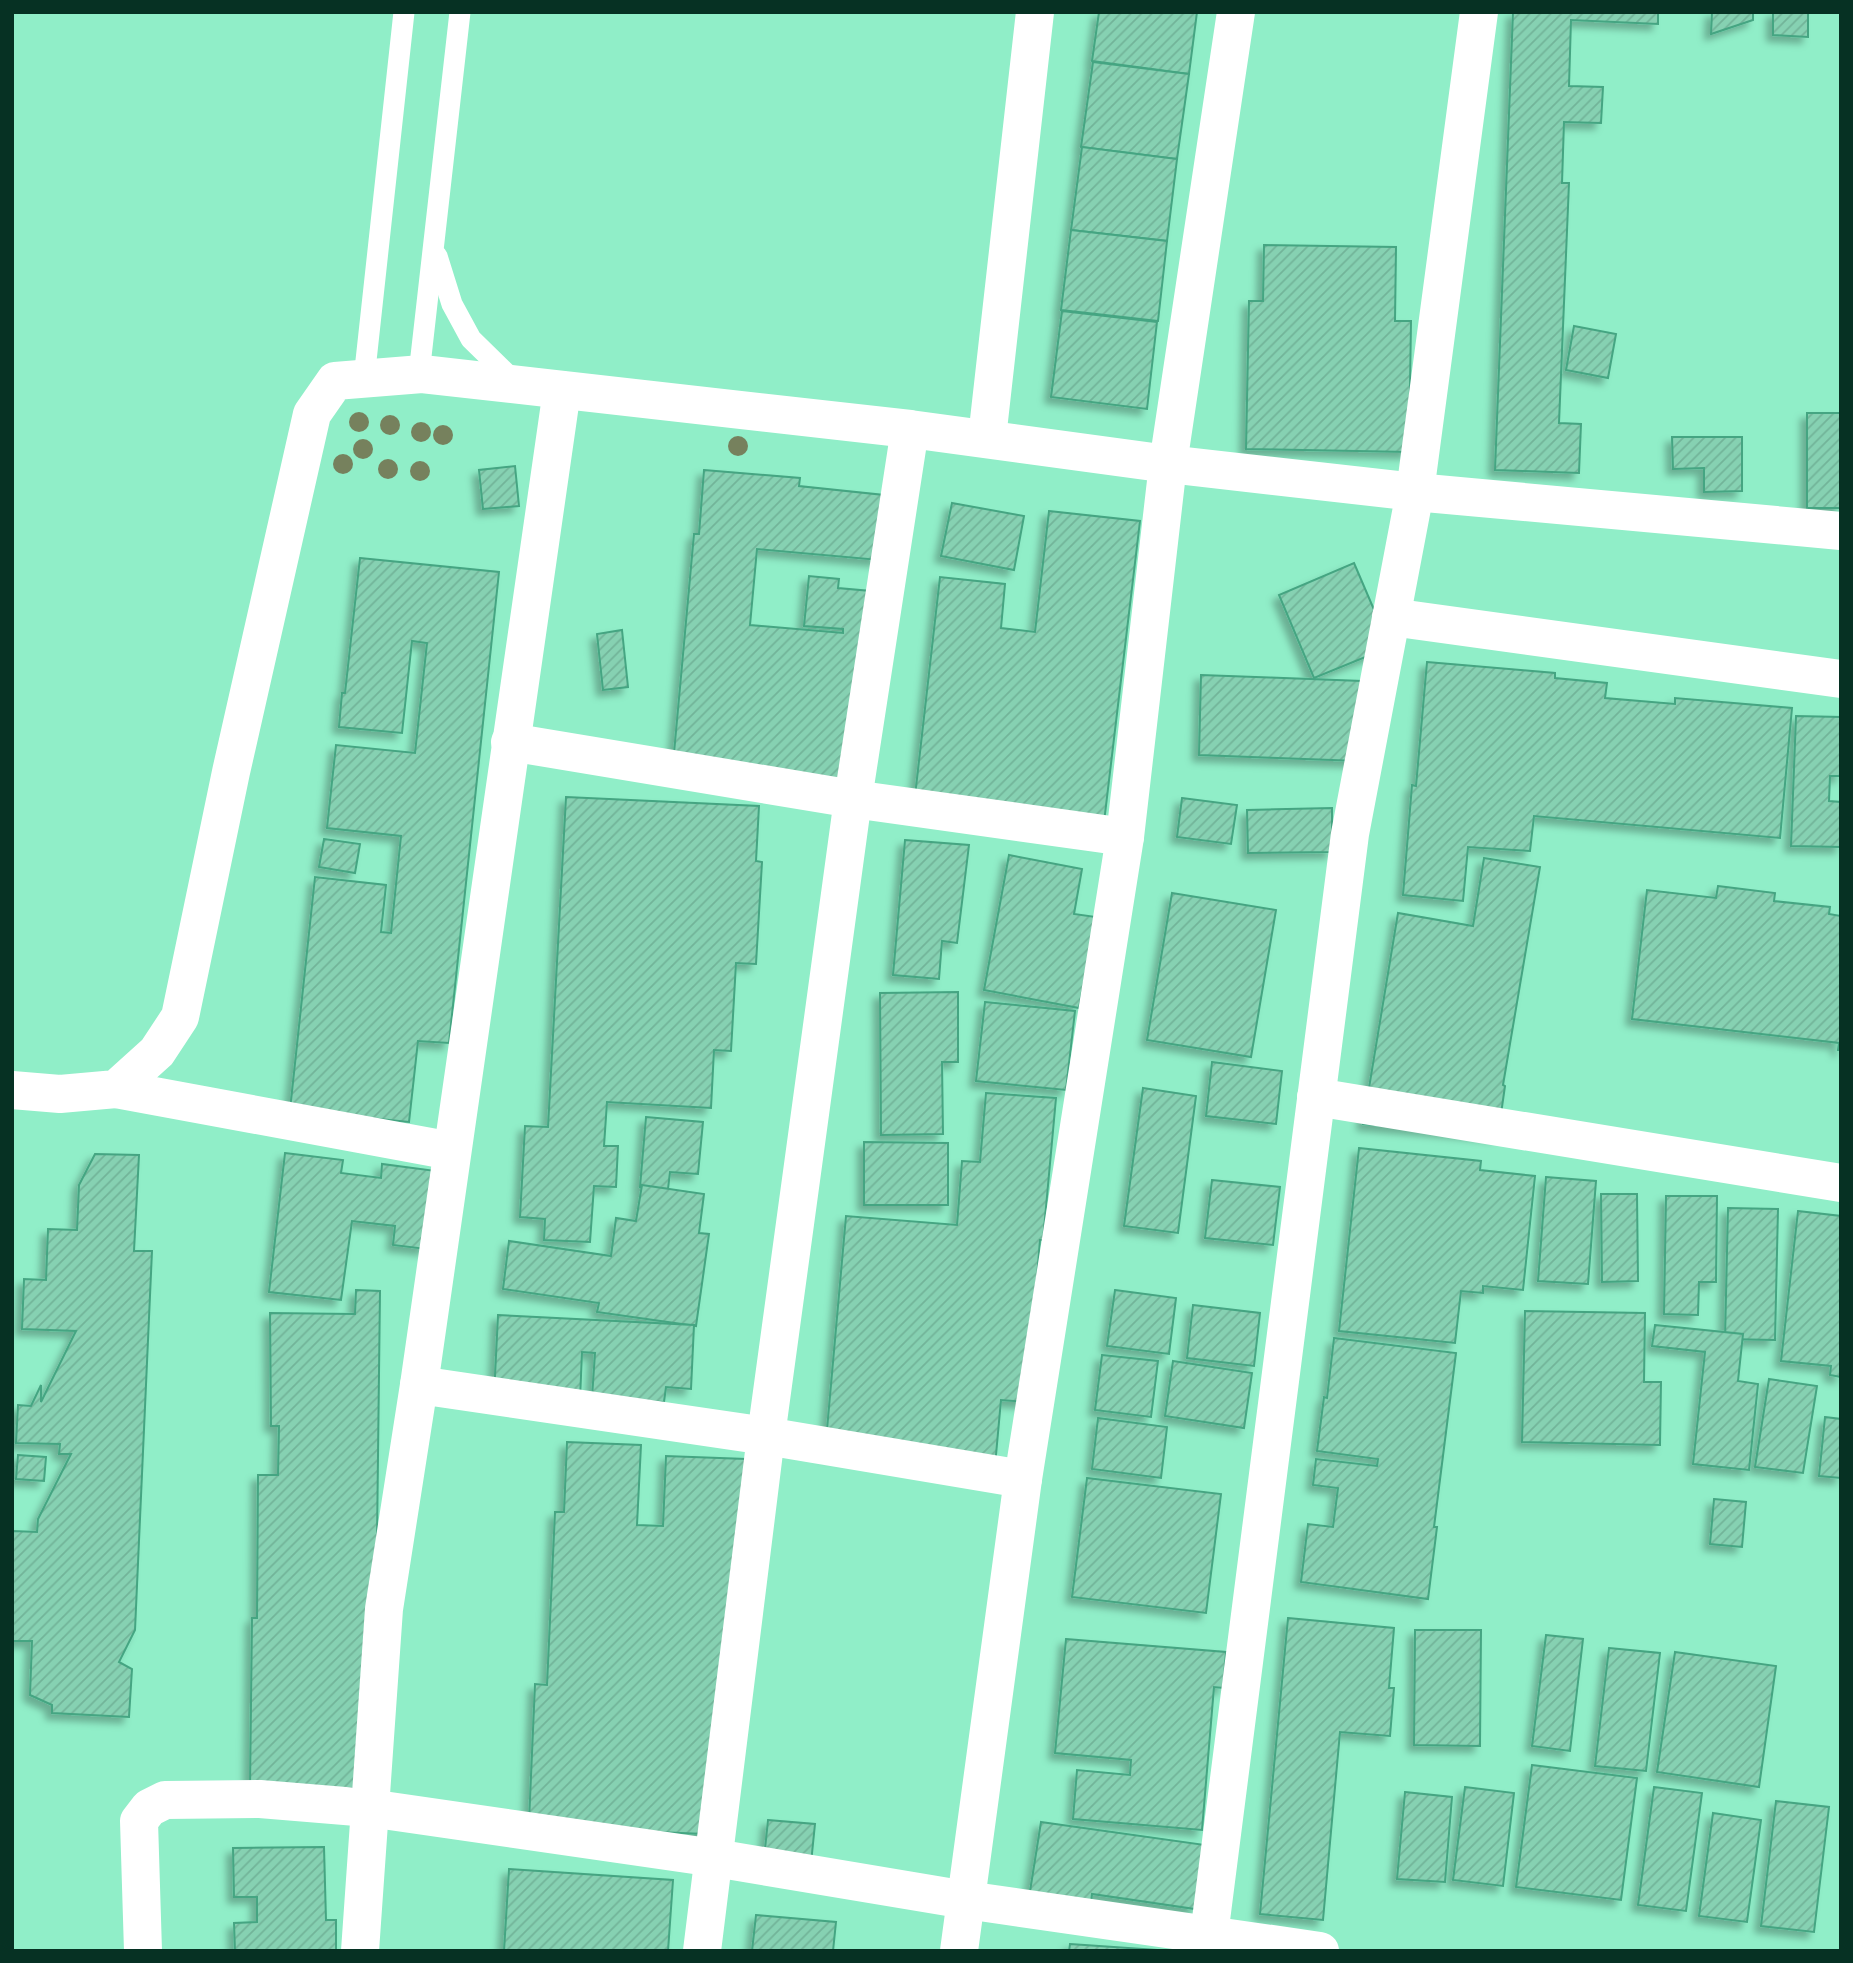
<svg xmlns="http://www.w3.org/2000/svg" width="1853" height="1963" font-family="'Space Grotesk',sans-serif">
	<defs>
		<pattern id="building-hatch" width="6" height="6" patternUnits="userSpaceOnUse" patternTransform="scale(1.75)"><rect width="6" height="6" fill="#86d1b2"/><path d="M-1 1l2-2M0 6l6-6M5 7l2-2" fill="none" stroke="#72b499"/></pattern>
		<filter id="shadow"><feDropShadow dx="-6" dy="6" stdDeviation="3.5" flood-color="#0004"/></filter>
	</defs>
	<rect width="100%" height="100%" fill="#90eec8"/>
	<g fill="url(#building-hatch)" stroke="#45a582" stroke-width="2" filter="url(#shadow)">
		<polygon points="1099,12 1197,12 1189,74 1092,61"/>
		<polygon points="1513,12 1658,12 1658,24 1571,20 1569,86 1603,87 1601,123 1564,122 1562,183 1569,183 1559,423 1581,424 1579,473 1495,470"/>
		<polygon points="1712,12 1753,12 1753,20 1711,34"/>
		<polygon points="1773,12 1808,12 1808,37 1773,35"/>
		<polygon points="1093,62 1189,74 1177,159 1081,147"/>
		<polygon points="1082,147 1177,159 1167,241 1071,230"/>
		<polygon points="1071,230 1167,241 1158,321 1061,310"/>
		<polygon points="1264,245 1396,247 1395,321 1411,321 1409,452 1246,449 1249,301 1263,301"/>
		<polygon points="1062,311 1157,322 1147,409 1051,397"/>
		<polygon points="1574,326 1616,334 1608,378 1566,370"/>
		<rect x="1807" y="413" width="34" height="95"/>
		<polygon points="1672,437 1742,437 1742,491 1704,492 1704,468 1673,469"/>
		<polygon points="515,466 519,506 483,509 479,470"/>
		<polygon points="704,470 800,478 799,486 884,495 879,560 757,549 750,625 843,633 843,629 804,626 809,576 839,579 838,588 882,592 845,785 673,764 694,534 699,534"/>
		<polygon points="952,503 1024,516 1014,570 941,556"/>
		<polygon points="1049,511 1140,521 1102,839 915,796 940,577 1005,584 1001,628 1035,632"/>
		<polygon points="360,558 499,572 449,1043 418,1041 409,1122 290,1110 315,877 386,885 381,932 391,933 401,836 327,828 336,745 415,753 427,643 412,641 402,733 339,727 342,693 345,693"/>
		<polygon points="1354,563 1390,647 1314,678 1279,595"/>
		<polygon points="622,630 628,687 603,690 597,634"/>
		<polygon points="1427,662 1555,673 1555,678 1607,683 1605,698 1675,704 1675,698 1792,708 1780,838 1534,816 1530,851 1468,847 1463,901 1403,895 1412,785 1416,786"/>
		<polygon points="1201,675 1362,681 1359,761 1199,755"/>
		<polygon points="1796,716 1841,717 1841,776 1830,776 1829,801 1841,802 1841,847 1791,846"/>
		<polygon points="566,797 759,806 756,861 762,862 756,964 736,963 731,1051 714,1050 711,1108 607,1102 604,1146 618,1146 616,1187 594,1186 590,1242 544,1240 545,1219 520,1217 525,1126 548,1127"/>
		<polygon points="1182,798 1237,805 1231,844 1177,837"/>
		<polygon points="1332,808 1332,852 1248,853 1247,810"/>
		<polygon points="324,839 360,844 355,873 319,867"/>
		<polygon points="905,840 969,845 957,943 942,941 939,979 893,975"/>
		<polygon points="1009,855 1082,869 1074,914 1096,917 1079,1008 984,990"/>
		<polygon points="1484,858 1540,867 1503,1085 1505,1086 1498,1135 1363,1124 1398,913 1473,926"/>
		<polygon points="1718,886 1775,893 1774,901 1830,907 1829,914 1841,916 1841,1050 1838,1050 1839,1043 1632,1019 1647,890 1716,898"/>
		<polygon points="1172,893 1276,910 1251,1057 1147,1040"/>
		<polygon points="958,992 958,1062 942,1062 943,1134 881,1135 880,993"/>
		<polygon points="985,1002 1075,1011 1066,1090 976,1081"/>
		<polygon points="1212,1062 1282,1071 1276,1124 1206,1116"/>
		<polygon points="1143,1088 1196,1096 1178,1233 1124,1226"/>
		<polygon points="986,1093 1056,1098 1043,1240 1040,1240 1027,1402 1001,1400 995,1466 825,1452 846,1216 957,1225 962,1161 980,1162"/>
		<polygon points="646,1117 703,1122 698,1174 670,1172 668,1189 640,1187"/>
		<polygon points="864,1142 948,1143 948,1205 864,1205"/>
		<polygon points="1359,1148 1481,1161 1480,1170 1535,1176 1523,1290 1483,1286 1483,1293 1461,1291 1455,1343 1339,1331"/>
		<polygon points="285,1153 343,1160 341,1173 381,1178 382,1164 436,1171 426,1249 393,1245 395,1226 352,1221 341,1300 269,1292"/>
		<polygon points="95,1154 139,1155 134,1251 152,1251 135,1630 119,1662 132,1669 129,1717 52,1713 52,1705 30,1695 32,1641 12,1641 13,1531 37,1532 38,1519 71,1454 59,1454 60,1444 16,1443 18,1405 31,1406 41,1385 41,1402 76,1331 22,1329 24,1279 46,1280 48,1229 77,1230 79,1185"/>
		<polygon points="1546,1177 1596,1181 1588,1284 1538,1281"/>
		<polygon points="1212,1180 1280,1187 1273,1245 1205,1238"/>
		<polygon points="642,1185 704,1194 699,1233 709,1234 696,1326 597,1312 599,1303 503,1289 509,1241 611,1256 616,1218 636,1221"/>
		<polygon points="1601,1194 1637,1194 1638,1281 1602,1282"/>
		<polygon points="1666,1196 1717,1196 1716,1282 1699,1282 1698,1315 1664,1314"/>
		<polygon points="1728,1208 1778,1209 1775,1340 1725,1339"/>
		<polygon points="1798,1211 1841,1216 1841,1377 1830,1375 1831,1366 1781,1361"/>
		<polygon points="356,1290 380,1291 374,1788 250,1788 252,1618 257,1618 258,1475 278,1475 279,1426 271,1426 270,1313 355,1314"/>
		<polygon points="1115,1290 1176,1298 1169,1354 1107,1346"/>
		<polygon points="1193,1305 1260,1313 1254,1366 1187,1358"/>
		<polygon points="1525,1311 1645,1313 1644,1382 1661,1382 1660,1445 1522,1442"/>
		<polygon points="498,1315 694,1325 691,1389 666,1387 664,1402 592,1398 595,1353 582,1352 580,1400 494,1396"/>
		<polygon points="1655,1325 1743,1334 1738,1381 1758,1384 1749,1470 1693,1464 1705,1352 1652,1346"/>
		<polygon points="1334,1338 1456,1353 1434,1527 1437,1527 1428,1599 1301,1582 1308,1524 1333,1527 1338,1488 1313,1485 1316,1459 1377,1466 1378,1459 1317,1451 1324,1397 1327,1398"/>
		<polygon points="1102,1355 1158,1361 1151,1417 1095,1410"/>
		<polygon points="1173,1361 1252,1373 1244,1428 1165,1416"/>
		<polygon points="1769,1379 1817,1386 1803,1473 1755,1467"/>
		<polygon points="1825,1417 1841,1419 1841,1478 1819,1476"/>
		<polygon points="1098,1418 1167,1427 1161,1478 1092,1469"/>
		<polygon points="567,1442 641,1445 637,1525 663,1526 666,1456 746,1459 728,1835 610,1830 529,1822 535,1684 547,1685 555,1512 564,1512"/>
		<polygon points="18,1455 46,1457 44,1481 16,1479"/>
		<polygon points="1087,1478 1221,1494 1206,1613 1072,1597"/>
		<polygon points="1714,1499 1746,1502 1742,1547 1710,1544"/>
		<polygon points="1288,1618 1394,1628 1389,1688 1394,1688 1390,1736 1340,1732 1323,1920 1260,1914"/>
		<polygon points="1415,1630 1481,1630 1480,1746 1414,1745"/>
		<polygon points="1546,1635 1583,1639 1570,1751 1532,1746"/>
		<polygon points="1066,1639 1226,1652 1223,1688 1214,1687 1202,1830 1073,1819 1077,1770 1130,1775 1131,1760 1055,1753"/>
		<polygon points="1609,1648 1660,1653 1646,1771 1595,1766"/>
		<polygon points="1675,1652 1776,1666 1759,1787 1657,1772"/>
		<polygon points="1532,1765 1637,1778 1621,1900 1516,1887"/>
		<polygon points="1465,1787 1514,1793 1503,1886 1453,1880"/>
		<polygon points="1654,1787 1702,1793 1686,1911 1638,1905"/>
		<polygon points="1405,1792 1452,1797 1445,1882 1397,1879"/>
		<polygon points="1776,1801 1829,1807 1814,1932 1761,1926"/>
		<polygon points="1713,1813 1761,1820 1747,1922 1699,1916"/>
		<polygon points="768,1820 815,1824 811,1863 764,1859"/>
		<polygon points="1041,1822 1205,1845 1195,1909 1092,1894 1090,1913 1028,1904"/>
		<polygon points="324,1847 326,1920 336,1920 336,1951 235,1951 234,1923 257,1922 257,1897 234,1897 233,1848"/>
		<polygon points="509,1869 673,1880 668,1951 504,1951"/>
		<polygon points="756,1915 836,1922 833,1951 752,1951"/>
		<polygon points="1070,1944 1172,1951 1069,1951"/>
	</g>
	<g fill="none" stroke-linecap="round" stroke-linejoin="round">
		<g stroke="#fff" stroke-width="21">
			<polyline points="437,256 452,304 471,339 516,383"/>
			<polyline points="419,374 460,12"/>
			<polyline points="364,379 404,12"/>
		</g>
		<g stroke="#fff" stroke-width="38">
			<polyline points="987,438 1035,12"/>
			<polyline points="1391,617 1841,679"/>
			<polyline points="510,742 853,799 1125,837"/>
			<polyline points="116,1089 452,1151"/>
			<polyline points="1316,1097 1841,1183"/>
			<polyline points="419,1385 766,1436 1023,1479"/>
			<polyline points="143,1951 139,1821 149,1808 165,1800 260,1799 369,1808 715,1858 966,1900 1320,1951"/>
			<polyline points="360,1951 384,1609 419,1385 562,390"/>
			<polyline points="702,1951 766,1436 853,799 910,429"/>
			<polyline points="959,1951 1023,1479 1125,837 1168,464 1236,12"/>
			<polyline points="1207,1951 1350,834 1415,492 1479,12"/>
		</g>
		<polyline stroke="#fff" stroke-width="38" points="12,1090 60,1094 116,1089 157,1052 180,1017 231,772 312,414 335,381 422,374 910,429 1168,464 1415,492 1841,531"/>
	</g>
	<g fill="#76815d">
		<circle cx="359" cy="422" r="10"/>
		<circle cx="390" cy="425" r="10"/>
		<circle cx="421" cy="432" r="10"/>
		<circle cx="443" cy="435" r="10"/>
		<circle cx="738" cy="446" r="10"/>
		<circle cx="363" cy="449" r="10"/>
		<circle cx="343" cy="464" r="10"/>
		<circle cx="388" cy="469" r="10"/>
		<circle cx="420" cy="471" r="10"/>
	</g>
	<rect width="1853" height="1963" fill="none" stroke="#063123" stroke-width="28"/>
</svg>
